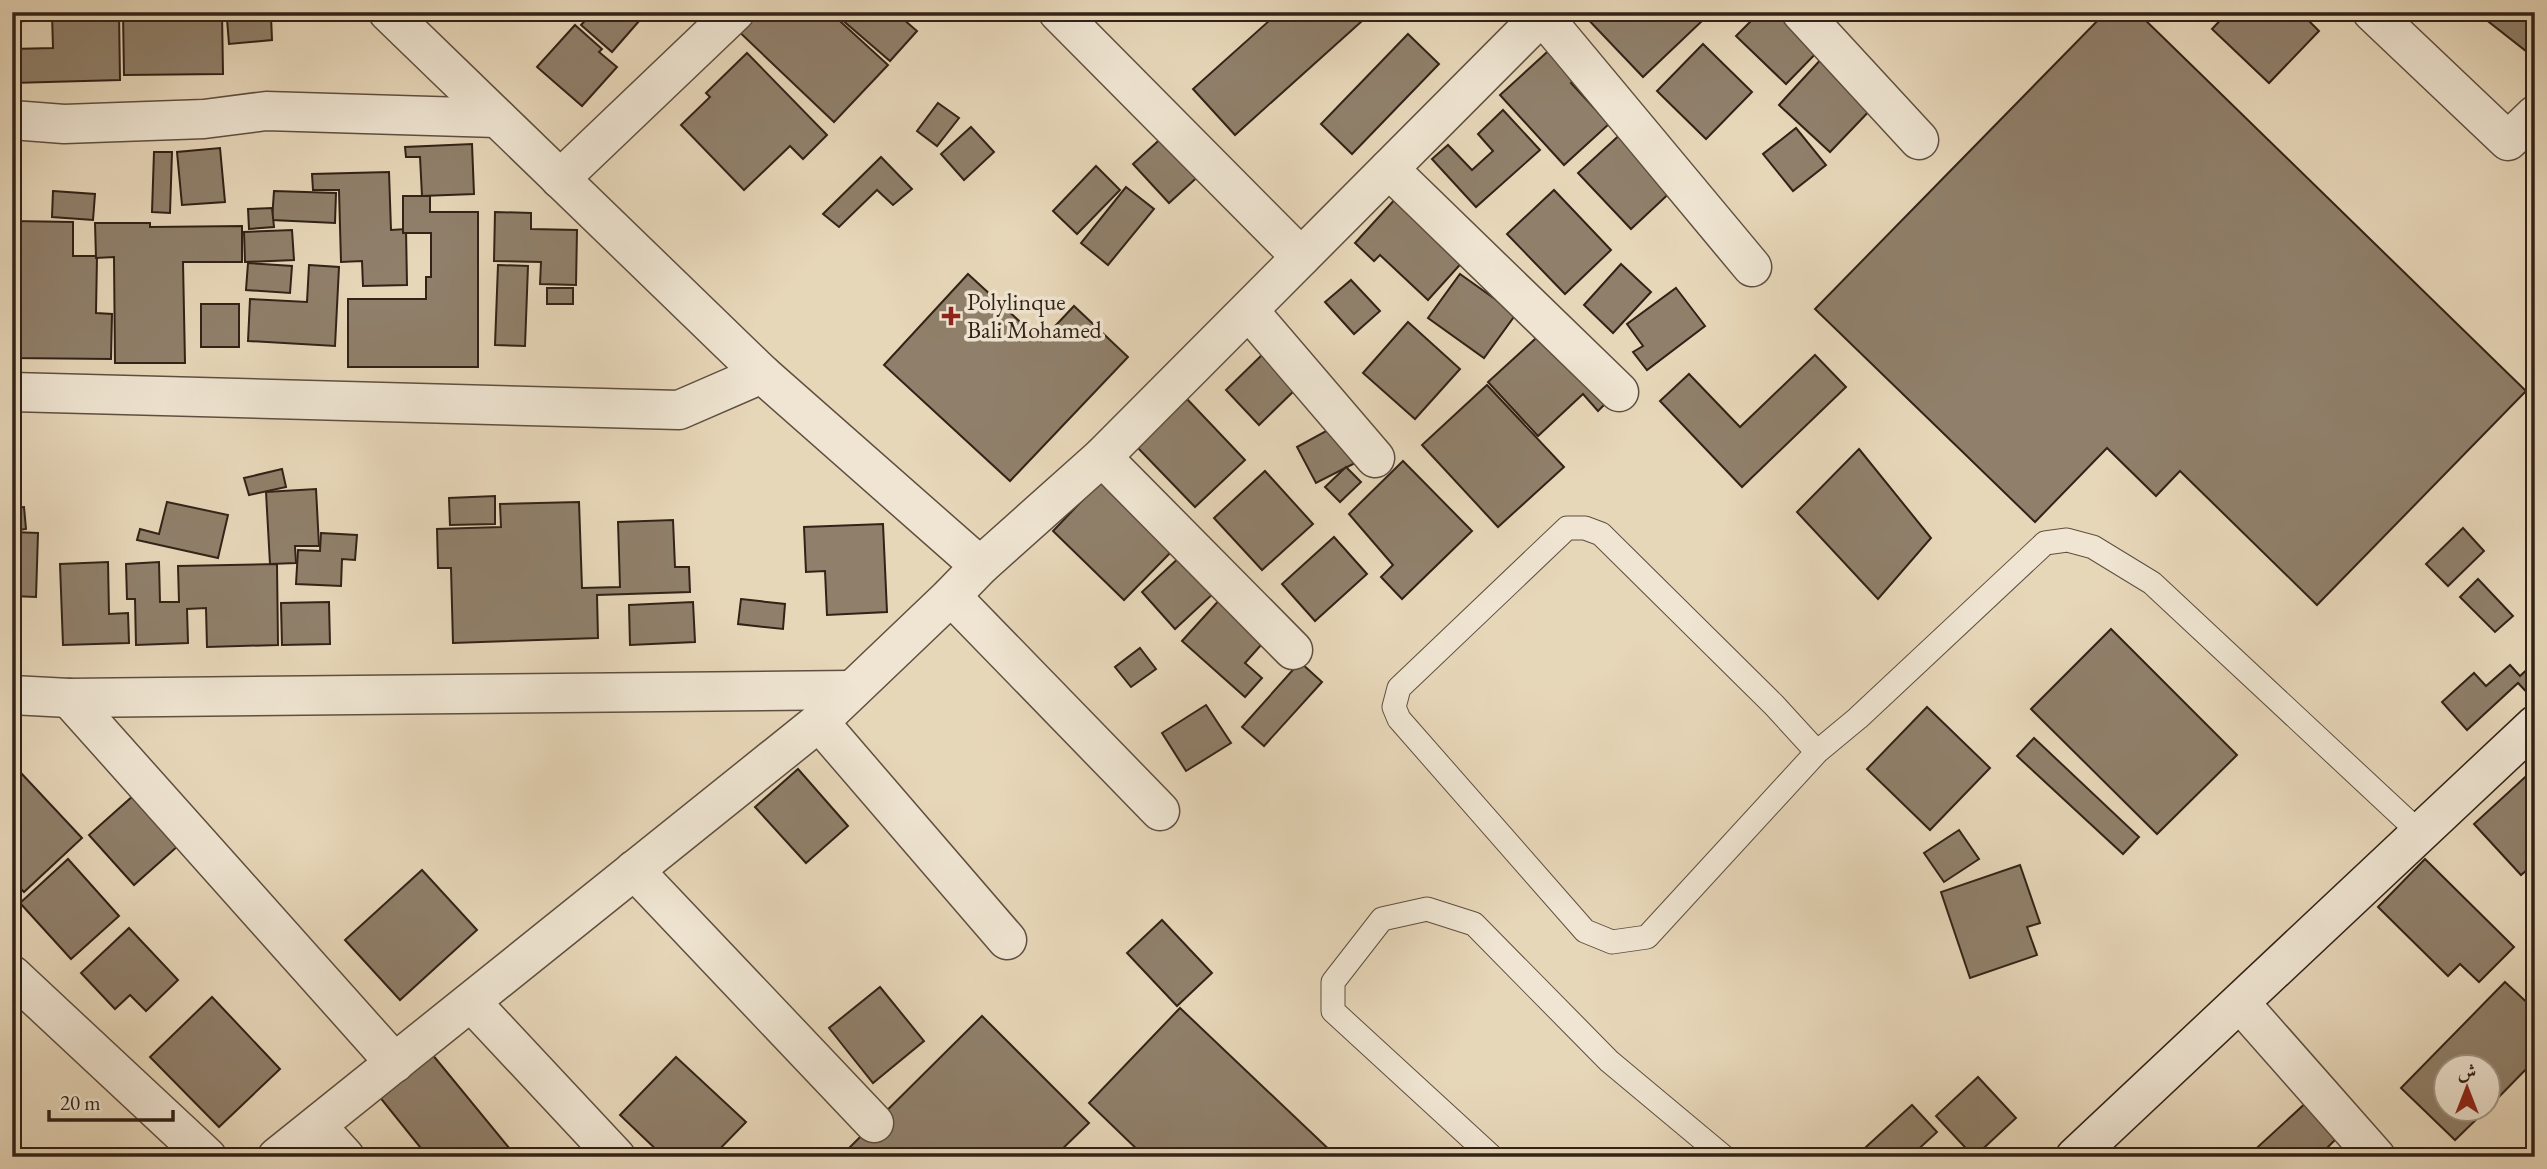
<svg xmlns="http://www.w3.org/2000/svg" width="2547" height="1169" font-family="'EB Garamond',Amiri,serif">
	<rect width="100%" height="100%" fill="#e7d7b9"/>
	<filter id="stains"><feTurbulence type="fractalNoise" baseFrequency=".00286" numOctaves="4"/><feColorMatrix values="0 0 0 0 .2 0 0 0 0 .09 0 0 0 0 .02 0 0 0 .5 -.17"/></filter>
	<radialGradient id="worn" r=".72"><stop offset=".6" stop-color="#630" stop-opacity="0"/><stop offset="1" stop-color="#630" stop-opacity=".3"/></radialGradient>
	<g fill="#90806b" stroke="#322217" stroke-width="2">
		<polygon points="12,12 39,12 39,20 12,22"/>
		<polygon points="119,12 120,80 12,83 12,49 53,48 52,14"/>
		<polygon points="123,12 222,12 223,74 124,75"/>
		<polygon points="593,12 647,12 612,52 581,25"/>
		<polygon points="744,12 830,12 888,65 834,122 732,25"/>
		<polygon points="833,12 864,12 868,16 872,12 895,12 917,31 890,61"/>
		<polygon points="937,12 951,12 945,19"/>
		<polygon points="1279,12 1372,12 1235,135 1193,89"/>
		<polygon points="1581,12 1695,12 1703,20 1643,77"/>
		<polygon points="1760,12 1796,12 1827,42 1786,84 1736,36"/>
		<polygon points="2106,12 2137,12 2526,391 2317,605 2180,471 2156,496 2107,448 2035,522 1815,309"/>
		<polygon points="2228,12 2273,12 2279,18 2284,12 2300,12 2319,31 2269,83 2212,29"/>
		<polygon points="2497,12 2535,12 2535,50 2531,55 2489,22"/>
		<polygon points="271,16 272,40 229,44 227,19"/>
		<polygon points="575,25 602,49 599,52 617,67 582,106 537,67"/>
		<polygon points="1408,34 1439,64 1352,154 1321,124"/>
		<polygon points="1557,43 1583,72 1571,83 1609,124 1564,165 1500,95"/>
		<polygon points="1703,44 1752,92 1706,139 1657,91"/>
		<polygon points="747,53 827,135 803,159 790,146 744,190 681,125 710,97 706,93"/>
		<polygon points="1824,56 1876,104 1830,152 1779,105"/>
		<polygon points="938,103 959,118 937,146 917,131"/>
		<polygon points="1503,110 1540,150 1476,207 1432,159 1448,145 1472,170 1493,151 1478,134"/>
		<polygon points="971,127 994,152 964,180 941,154"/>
		<polygon points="1796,128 1826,165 1793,191 1763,154"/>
		<polygon points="1624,131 1676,187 1631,229 1578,173"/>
		<polygon points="1167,133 1203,172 1169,203 1133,164"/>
		<polygon points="472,144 474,194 422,196 420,157 406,157 405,147"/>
		<polygon points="220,148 225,202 182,205 177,152"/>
		<polygon points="154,152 172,152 170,213 152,212"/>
		<polygon points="881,157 912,189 893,205 877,190 839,227 823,214"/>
		<polygon points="1096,166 1120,190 1077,234 1053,211"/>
		<polygon points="389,172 391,230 406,229 407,285 363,286 362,261 341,262 339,190 313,190 312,174"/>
		<polygon points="1126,187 1154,209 1108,265 1081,243"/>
		<polygon points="1554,190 1611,250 1565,294 1507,234"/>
		<polygon points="53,191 95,194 93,220 52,217"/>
		<polygon points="274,191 336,193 335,223 272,220"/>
		<polygon points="403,196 430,196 430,212 478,212 478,367 348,367 348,299 426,299 426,277 431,277 431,233 403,233"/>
		<polygon points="1398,196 1466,258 1428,300 1380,255 1374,261 1355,243"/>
		<polygon points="272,208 274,227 249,229 248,209"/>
		<polygon points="495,212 531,213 531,229 577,230 576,285 540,284 541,262 494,261"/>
		<polygon points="12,221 73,222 73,256 97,256 96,313 112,314 111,359 12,358"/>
		<polygon points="95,223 150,223 150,227 242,226 242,262 183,262 185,363 115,363 114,257 96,258"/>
		<polygon points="292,230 294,260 245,262 244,232"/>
		<polygon points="248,263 292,266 290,293 246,290"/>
		<polygon points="1621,264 1651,292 1613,333 1584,305"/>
		<polygon points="309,265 339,267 335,346 248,341 250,299 307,302"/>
		<polygon points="498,265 528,266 525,346 495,345"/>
		<polygon points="968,274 1041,341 1074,306 1128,357 1010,481 884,365"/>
		<polygon points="1460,274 1516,314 1484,358 1428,318"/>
		<polygon points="1351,280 1380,311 1354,334 1325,302"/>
		<rect x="547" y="288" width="26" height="16"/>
		<polygon points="1676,288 1705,326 1647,370 1633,352 1643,346 1627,324"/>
		<rect x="201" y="304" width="38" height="43"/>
		<polygon points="1408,322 1460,369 1415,419 1363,373"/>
		<polygon points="1546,329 1610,399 1598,411 1583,394 1538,436 1488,382"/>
		<polygon points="1267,350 1300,385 1259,425 1226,390"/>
		<polygon points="1815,355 1846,387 1742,487 1660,401 1689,374 1740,427"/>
		<polygon points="1487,385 1564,467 1498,527 1422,445"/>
		<polygon points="1187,399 1245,460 1195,507 1137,447"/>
		<polygon points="1337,425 1357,462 1316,483 1297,447"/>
		<polygon points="1859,449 1931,538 1878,599 1797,512"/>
		<polygon points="1403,461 1472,531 1402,599 1381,577 1393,565 1349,514"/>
		<polygon points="1346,467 1361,482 1340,502 1325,487"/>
		<polygon points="282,469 286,487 249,495 244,478"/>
		<polygon points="1265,471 1313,524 1262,570 1214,518"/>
		<polygon points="1102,480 1174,549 1124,600 1053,531"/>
		<polygon points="316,489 319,546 295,546 296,563 270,564 266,492"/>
		<polygon points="495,496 495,524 450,525 449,498"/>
		<polygon points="167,502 228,515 218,558 137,540 140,529 159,534"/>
		<polygon points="579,502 582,588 620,587 618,522 673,520 675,567 689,567 690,592 597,595 598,638 453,643 451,568 438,568 437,529 501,527 500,504"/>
		<polygon points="24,507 26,529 12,531 12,508"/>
		<polygon points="883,524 887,612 827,615 825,571 806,572 804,527"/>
		<polygon points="2463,528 2484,551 2448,586 2426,564"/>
		<polygon points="12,532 38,533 36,597 12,596"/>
		<polygon points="321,533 357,535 355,560 342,559 341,586 296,584 298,550 320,551"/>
		<polygon points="1334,537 1367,574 1315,621 1282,584"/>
		<polygon points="1182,555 1216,591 1175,629 1142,592"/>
		<polygon points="108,562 109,614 128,613 129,643 63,645 60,564"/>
		<polygon points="159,562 160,602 179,602 178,566 277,564 278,645 207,647 206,608 187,609 188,643 136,645 135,599 127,599 126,564"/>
		<polygon points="2478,579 2513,616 2495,632 2460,597"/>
		<polygon points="1223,596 1269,636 1245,663 1262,678 1245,697 1182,641"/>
		<polygon points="741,599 785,604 783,629 738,624"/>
		<polygon points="329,602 330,644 282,645 281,603"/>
		<polygon points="693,602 695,642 630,645 629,605"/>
		<polygon points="2111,629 2237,755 2157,834 2031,709"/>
		<polygon points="1140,648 1156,669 1131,687 1115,667"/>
		<polygon points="1300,662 1322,682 1264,746 1242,727"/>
		<polygon points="2535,662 2535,701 2518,683 2467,730 2442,702 2474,673 2486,686 2510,665 2520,676"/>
		<polygon points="1206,705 1231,743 1186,771 1162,733"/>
		<polygon points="1927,707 1990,768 1930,830 1867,769"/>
		<polygon points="2034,738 2139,837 2123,854 2017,756"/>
		<polygon points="2535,768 2535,863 2521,875 2474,824"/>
		<polygon points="798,769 848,826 806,863 755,807"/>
		<polygon points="21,773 82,838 24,892 12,880 12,782"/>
		<polygon points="143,787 188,837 134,885 89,835"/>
		<polygon points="1959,830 1979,859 1944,882 1924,853"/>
		<polygon points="68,859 119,916 71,959 20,903"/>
		<polygon points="2425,859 2514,947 2479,982 2460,964 2448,976 2378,907"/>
		<polygon points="2020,865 2040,923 2027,927 2037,955 1970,978 1941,892"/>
		<polygon points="422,870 477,930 400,1000 345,940"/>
		<polygon points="1162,920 1212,973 1177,1006 1127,953"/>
		<polygon points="129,928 178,980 146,1011 130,995 115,1009 81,973"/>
		<polygon points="2505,982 2535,1010 2535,1060 2488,1108 2488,1068 2446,1068 2446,1110 2486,1110 2455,1140 2401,1088"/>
		<polygon points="880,987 924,1041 873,1083 829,1028"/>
		<polygon points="212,997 280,1069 219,1127 150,1057"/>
		<polygon points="1180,1008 1337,1157 1145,1157 1089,1103"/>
		<polygon points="982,1016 1089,1123 1054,1157 840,1157"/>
		<polygon points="427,1048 510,1149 501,1157 428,1157 374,1090"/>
		<polygon points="676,1057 746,1122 712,1157 664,1157 620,1115"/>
		<polygon points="1978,1077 2016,1118 1974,1157 1936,1116"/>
		<polygon points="2310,1099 2342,1133 2318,1157 2247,1157"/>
		<polygon points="1912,1105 1937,1132 1910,1157 1855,1157"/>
		<polygon points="1960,1148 1968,1157 1951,1157"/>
	</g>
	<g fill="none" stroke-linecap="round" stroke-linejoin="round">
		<g stroke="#5f4f40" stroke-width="25">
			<g id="lane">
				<polyline points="1817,752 1774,705 1601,534 1585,528 1567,528 1399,688 1394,707 1399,719 1585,931 1612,942 1647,937 1817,752 1858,718 2045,543 2067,540 2093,547 2152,583 2420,833"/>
				<polyline points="1492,1157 1333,1011 1333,982 1382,919 1427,909 1474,924 1609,1061 1724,1157"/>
			</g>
		</g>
		<g stroke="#5f4f40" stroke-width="41">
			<g id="street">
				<polyline points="388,12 762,374 980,566"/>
				<polyline points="1058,12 1301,257"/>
				<polyline points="1801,12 1919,140"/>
				<polyline points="2372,12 2508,141 2535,115"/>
				<polyline points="1542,15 1752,267"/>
				<polyline points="12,120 64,124 204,119 266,111 497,118"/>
				<polyline points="1389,169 1619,392"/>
				<polyline points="560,179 735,12"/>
				<polyline points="1249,311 1375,458"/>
				<polyline points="12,392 679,410 762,374"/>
				<polyline points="1102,457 1293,650"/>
				<polyline points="951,596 1160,811"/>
				<polyline points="12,695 69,698 852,690"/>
				<polyline points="69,698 395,1063"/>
				<polyline points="819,722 1007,940"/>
				<polyline points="634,870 874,1123"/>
				<polyline points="12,975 207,1157"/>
				<polyline points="471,1002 616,1157"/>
				<polyline points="2240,1003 2376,1157"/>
				<polyline points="317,1126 345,1157"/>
				<polyline points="277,1157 819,722 951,596 980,566 1102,457 1545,12"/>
			</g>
		</g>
		<g stroke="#322217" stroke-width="41">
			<polyline id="secondary" points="2075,1157 2535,725"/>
		</g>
		<use href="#lane" stroke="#efe5d2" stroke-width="23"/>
		<use href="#street" stroke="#efe5d2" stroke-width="38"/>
		<use href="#secondary" stroke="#efe5d2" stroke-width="38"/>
	</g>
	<path fill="#8f2418" stroke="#efe5d2" stroke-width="2.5" d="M947.5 305.5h7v7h7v7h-7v7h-7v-7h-7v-7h7z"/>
	<g text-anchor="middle" stroke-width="7" stroke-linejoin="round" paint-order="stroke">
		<g font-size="24" fill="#322217" stroke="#efe5d2" text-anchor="start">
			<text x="967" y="310">Polylinque<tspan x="967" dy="28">Bali Mohamed</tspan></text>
		</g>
	</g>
	<rect width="2547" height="1169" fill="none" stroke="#e7d7b9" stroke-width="42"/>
	<rect x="14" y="14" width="2519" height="1141" fill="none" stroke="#322217" stroke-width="3.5"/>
	<rect x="21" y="21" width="2505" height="1127" fill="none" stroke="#322217" stroke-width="2"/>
	<g transform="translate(2467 1088)"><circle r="33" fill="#efe5d2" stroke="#a39787" stroke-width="2"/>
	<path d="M0-5L12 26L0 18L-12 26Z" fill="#8f2418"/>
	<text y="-10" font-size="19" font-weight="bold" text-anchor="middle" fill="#322217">ش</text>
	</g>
	<path d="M49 1110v10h124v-10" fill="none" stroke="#322217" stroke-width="3.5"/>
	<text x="60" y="1110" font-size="21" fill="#322217" stroke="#efe5d2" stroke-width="5" paint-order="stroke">20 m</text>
	<rect width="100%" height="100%" filter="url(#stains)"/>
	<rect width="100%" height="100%" fill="url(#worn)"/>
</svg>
